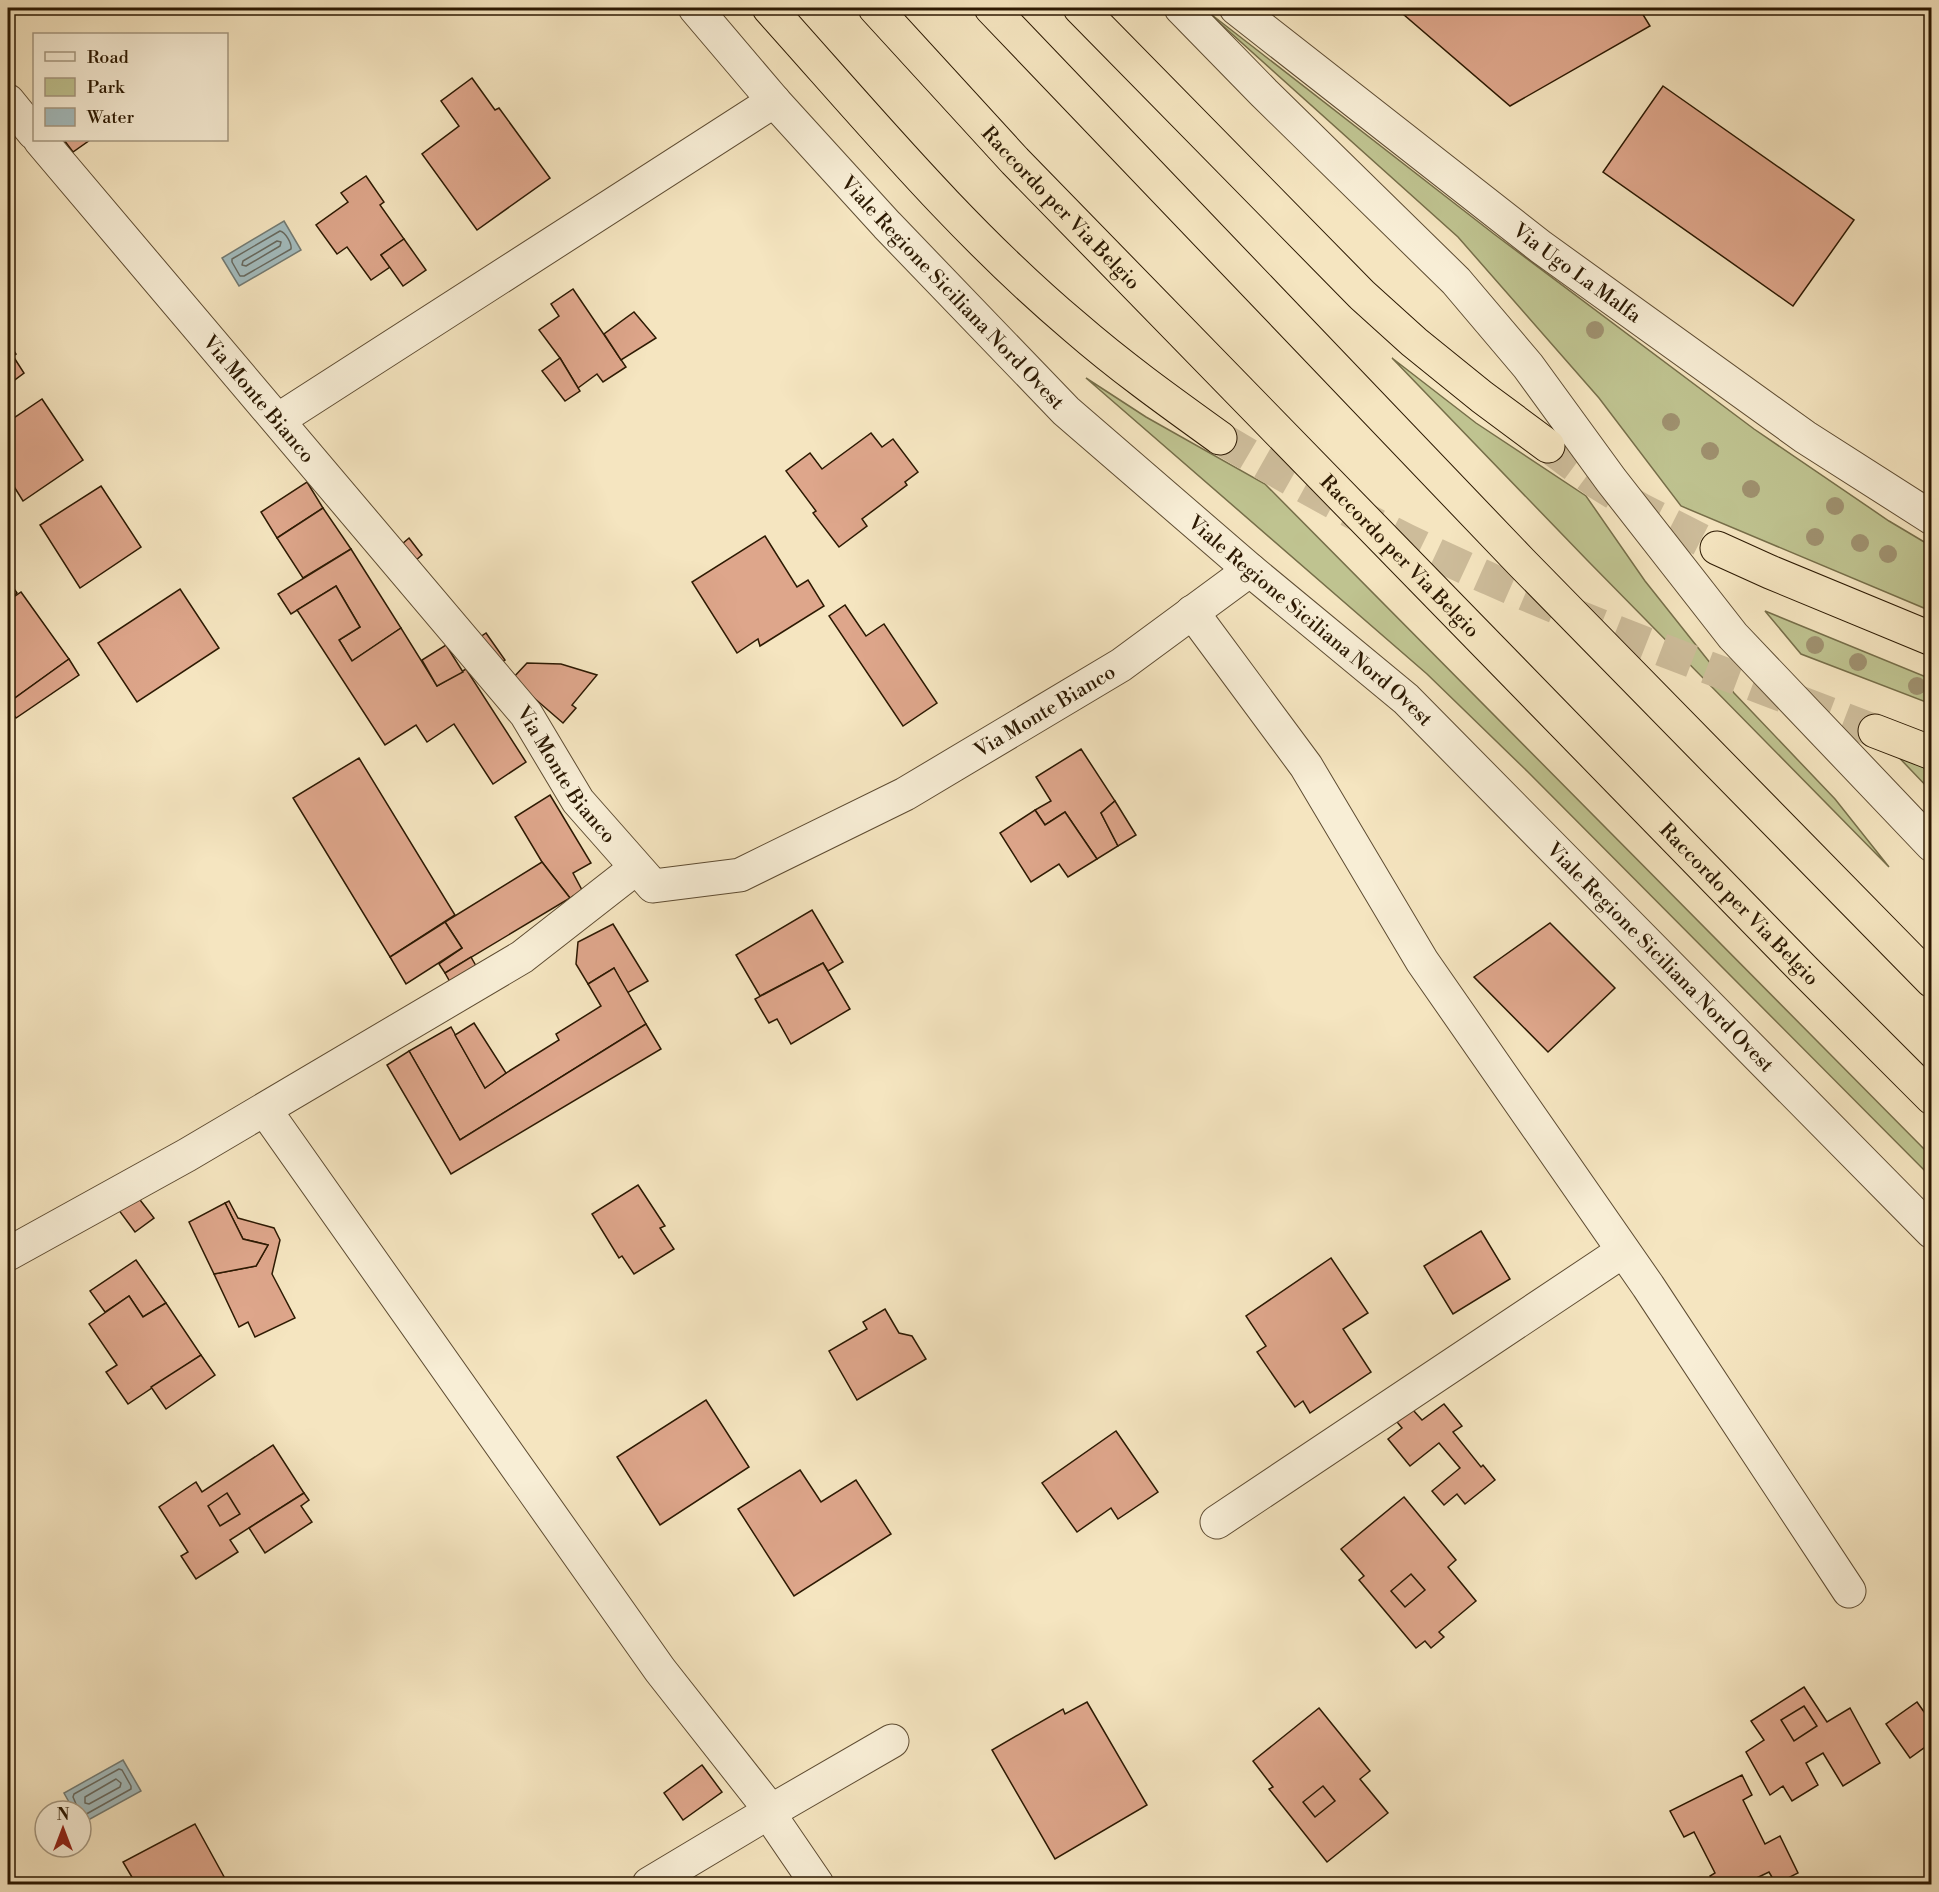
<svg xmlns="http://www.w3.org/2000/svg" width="1939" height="1892" font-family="'Libre Bodoni',serif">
	<rect width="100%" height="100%" fill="#f5e5c0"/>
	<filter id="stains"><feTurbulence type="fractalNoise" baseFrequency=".00333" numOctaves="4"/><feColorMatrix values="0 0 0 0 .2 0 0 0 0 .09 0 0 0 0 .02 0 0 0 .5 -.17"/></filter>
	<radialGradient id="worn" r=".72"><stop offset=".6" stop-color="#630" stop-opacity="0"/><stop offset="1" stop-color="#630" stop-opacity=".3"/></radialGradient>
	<g fill="#bfc390" stroke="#766e49" stroke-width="1.5">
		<polygon points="1203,8 1494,234 1754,429 1889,521 1931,546 1931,611 1681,506 1599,398 1458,237"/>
		<polygon points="1392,358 1476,423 1586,496 1645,581 1734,693 1835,799 1889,867 1587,560"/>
		<polygon points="1086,378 1146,417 1265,484 1931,1156 1931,1177 1528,772 1427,674"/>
		<polygon points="1765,611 1931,679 1931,704 1801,654"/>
		<polygon points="1887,745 1931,772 1931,791"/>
	</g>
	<g fill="#a3bcbe" stroke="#737b73" stroke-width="1.5">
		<polygon points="284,221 301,250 239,286 222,258"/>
		<polygon points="123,1760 141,1791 81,1824 81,1811 74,1811 64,1793"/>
	</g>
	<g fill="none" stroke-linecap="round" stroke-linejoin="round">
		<g stroke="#686a60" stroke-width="1.5">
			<path d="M280 231C285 232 292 243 291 249L244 276H240L232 262V259Z"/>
			<polygon points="277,241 281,242 280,246 246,266 242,265 243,261"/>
			<polygon points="116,1779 121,1783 120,1787 89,1804 85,1803 85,1797"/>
			<polyline points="79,1811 73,1797 74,1794 119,1769 122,1770 131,1786 131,1789 81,1817"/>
		</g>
	</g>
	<g fill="#dea68b" stroke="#2c1902" stroke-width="1.5">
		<polygon points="1396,8 1639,8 1650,26 1510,106"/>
		<polygon points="472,78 495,110 499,108 550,178 477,230 422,154 459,126 441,101"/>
		<polygon points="1663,86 1854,220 1793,306 1603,172"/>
		<polygon points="64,140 90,140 73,152"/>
		<polygon points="366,176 384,202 380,205 404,239 381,255 390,267 371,280 347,247 337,254 316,225 348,202 341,193"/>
		<polygon points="404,239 426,270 403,286 381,255"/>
		<polygon points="573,289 626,367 603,382 597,374 578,388 560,358 539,330 559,316 551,304"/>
		<polygon points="634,312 656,338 621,360 604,334"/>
		<polygon points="8,342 16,354 8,360"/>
		<polygon points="13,356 24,373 8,385 8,360"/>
		<polygon points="560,358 580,391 565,401 542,371"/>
		<polygon points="42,399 83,460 23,501 8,477 8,422"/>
		<polygon points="871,433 882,447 893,439 918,472 905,482 907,485 862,519 867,526 839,547 813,513 816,511 786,471 810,453 822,469"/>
		<polygon points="307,482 323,508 277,538 261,512"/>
		<polygon points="101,486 141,547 80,588 40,525"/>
		<polygon points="323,508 351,549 303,578 277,538"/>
		<polygon points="765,536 797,587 808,580 824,606 760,646 758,639 737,653 692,582"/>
		<polygon points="409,538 422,555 408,567 394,551"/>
		<polygon points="351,549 401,628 352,661 339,640 360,627 336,586 291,614 278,594"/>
		<polygon points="12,586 17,593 8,601 8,589"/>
		<polygon points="336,586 360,627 339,640 352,661 401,628 437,686 466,669 526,762 493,784 454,724 427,742 416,725 385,745 297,610"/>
		<polygon points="180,589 219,648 137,702 98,643"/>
		<polygon points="21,592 69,659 8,703 8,601"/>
		<polygon points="845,605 866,636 884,624 937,703 903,726 829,616"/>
		<polygon points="486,633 505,660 491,669 473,642"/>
		<polygon points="446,645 463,672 437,686 422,660"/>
		<polygon points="69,659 79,675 16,718 8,707 8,703"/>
		<polygon points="527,663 561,664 597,675 572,705 576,708 563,723 512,679"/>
		<polygon points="1081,749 1115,801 1101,813 1118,846 1097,859 1065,812 1045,825 1035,810 1051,801 1036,777"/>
		<polygon points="359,758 455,915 390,957 293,798"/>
		<polygon points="550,795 591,863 573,873 582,890 570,898 542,862 515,817"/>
		<polygon points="1115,801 1136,835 1118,846 1101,813"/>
		<polygon points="1035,810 1045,825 1065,812 1097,859 1068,877 1059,864 1031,882 1000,833"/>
		<polygon points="542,862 570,898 445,973 439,964 462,948 445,922"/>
		<polygon points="812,910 843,962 828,971 823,963 760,996 736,955"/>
		<polygon points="445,922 462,948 406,984 390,957"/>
		<polygon points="1550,923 1615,988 1548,1052 1474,977"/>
		<polygon points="613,924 648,981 627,993 614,968 588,984 576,964 578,942"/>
		<polygon points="471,957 480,973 454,989 445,973"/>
		<polygon points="823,963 850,1009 791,1044 777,1019 769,1023 755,999"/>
		<polygon points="614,968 646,1024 460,1140 409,1051 451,1027 485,1088 506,1073 559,1040 556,1034 601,1006 588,984"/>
		<polygon points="474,1023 506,1073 485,1088 455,1035"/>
		<polygon points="646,1024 661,1049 451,1174 387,1065 409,1051 460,1140"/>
		<polygon points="638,1185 665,1226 660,1228 674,1249 634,1274 622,1256 619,1258 592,1214"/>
		<polygon points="137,1196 154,1218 135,1232 118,1209"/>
		<polygon points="229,1201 238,1218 274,1228 280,1240 272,1274 295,1318 255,1337 248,1322 239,1327 214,1274 256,1266 268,1245 243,1239 225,1203"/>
		<polygon points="225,1203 243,1239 268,1245 256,1266 214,1274 189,1222"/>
		<polygon points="1481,1231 1510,1279 1453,1314 1424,1266"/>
		<polygon points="1331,1258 1368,1313 1343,1329 1371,1372 1310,1413 1303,1401 1295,1407 1257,1352 1266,1346 1246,1316"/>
		<polygon points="136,1260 166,1303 143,1317 129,1296 105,1312 90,1291"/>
		<polygon points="129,1296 143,1317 166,1303 201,1355 128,1404 106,1372 117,1365 89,1324"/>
		<polygon points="885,1309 899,1333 912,1336 926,1359 857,1400 829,1351 867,1329 863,1322"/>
		<polygon points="201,1355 215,1375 166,1409 151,1387"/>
		<polygon points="706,1400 749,1467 660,1525 617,1457"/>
		<polygon points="1444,1404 1462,1426 1453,1432 1481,1467 1483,1465 1495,1480 1465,1504 1457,1494 1444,1505 1432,1491 1460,1468 1439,1443 1410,1466 1388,1439 1402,1428 1397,1422 1413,1410 1422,1420"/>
		<polygon points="1116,1431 1158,1492 1118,1519 1111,1508 1077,1532 1042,1483"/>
		<polygon points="273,1445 304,1493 230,1540 238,1552 196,1579 181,1556 188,1552 159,1507 196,1482 202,1492"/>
		<polygon points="800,1470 821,1502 856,1480 891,1534 794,1596 738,1509"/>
		<polygon points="227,1493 240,1514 220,1526 208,1506"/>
		<polygon points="304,1493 309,1500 301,1506 312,1522 265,1553 249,1528"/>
		<polygon points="1404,1497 1456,1560 1448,1567 1476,1601 1439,1632 1444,1637 1431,1648 1425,1641 1416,1648 1359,1580 1364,1576 1341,1549"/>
		<polygon points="1411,1574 1425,1590 1405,1607 1391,1591"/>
		<polygon points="1804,1687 1827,1722 1850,1708 1880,1763 1843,1786 1823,1753 1806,1763 1818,1785 1792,1801 1783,1786 1770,1795 1746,1752 1764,1740 1751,1721"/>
		<polygon points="1087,1702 1147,1805 1055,1859 992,1750 1063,1709 1065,1714"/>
		<polygon points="1917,1702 1932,1723 1932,1742 1910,1758 1886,1724"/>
		<polygon points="1804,1706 1817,1726 1794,1741 1781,1720"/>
		<polygon points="1319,1708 1370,1771 1360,1779 1388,1813 1327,1862 1269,1789 1273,1787 1253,1761"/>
		<polygon points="702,1765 722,1792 683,1820 664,1793"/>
		<polygon points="1742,1775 1752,1795 1743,1800 1765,1844 1780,1836 1798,1873 1776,1884 1769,1872 1744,1884 1714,1884 1710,1876 1715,1873 1694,1832 1684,1837 1670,1811"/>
		<polygon points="1323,1786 1335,1801 1315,1817 1303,1802"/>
		<polygon points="195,1824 228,1884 136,1884 123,1862"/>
	</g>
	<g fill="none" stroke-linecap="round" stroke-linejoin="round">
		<g stroke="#cdbc9a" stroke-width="33" stroke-dasharray="33 16" stroke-linecap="butt">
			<path d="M1220 438C1307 490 1397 538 1490 579 1616 635 1746 681 1875 731"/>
			<polyline points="1548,446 1599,484 1642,510 1717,548"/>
		</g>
		<g stroke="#5e4c32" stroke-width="35">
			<g id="minor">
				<polyline points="8,101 34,133"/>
				<path id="s1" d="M40 140 526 714 578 801 653 886 740 875 905 794 1121 665 1250 570"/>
				<polyline points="278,420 774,101"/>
				<polyline points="1192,612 1306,766 1422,961 1648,1286 1849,1591"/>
				<polyline points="265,1110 660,1670 771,1811 776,1824 817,1884"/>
				<polyline points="8,1254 187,1155 522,957 636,868"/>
				<polyline points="1217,1522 1623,1251"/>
				<polyline points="649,1884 771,1811 892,1741"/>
			</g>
		</g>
		<g stroke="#5e4c32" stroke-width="35">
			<g id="tertiary">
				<path id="s2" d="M695 8 774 101 887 225 1066 411 1250 570 1406 699 1932 1232"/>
				<polyline points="1181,8 1264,93 1456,281 1528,366 1611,480 1733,636 1932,845"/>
				<path id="s3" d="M1236 8 1541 247 1805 437 1932 518"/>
			</g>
		</g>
		<g stroke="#2c1902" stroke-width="35">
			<g id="motorway">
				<path d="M769 8C867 117 962 232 1075 327 1121 367 1170 402 1220 438"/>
				<path id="s4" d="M875 8 1015 161 1805 971 1932 1098"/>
				<polyline points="991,8 1521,562 1932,981"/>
				<polyline points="1080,8 1362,295 1414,342 1482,397 1548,446"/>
				<polyline points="1717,548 1770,572 1932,639"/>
				<polyline points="1875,731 1932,753"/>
			</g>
		</g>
		<use href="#minor" stroke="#f8eed6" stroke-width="33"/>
		<use href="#tertiary" stroke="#f8eed6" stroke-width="33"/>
		<use href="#motorway" stroke="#f5e5c0" stroke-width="33"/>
	</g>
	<g fill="#9f916f">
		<circle cx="1595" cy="330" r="9"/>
		<circle cx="1671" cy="422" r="9"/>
		<circle cx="1710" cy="451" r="9"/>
		<circle cx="1751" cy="489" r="9"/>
		<circle cx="1835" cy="506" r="9"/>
		<circle cx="1815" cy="537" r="9"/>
		<circle cx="1860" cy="543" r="9"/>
		<circle cx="1888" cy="554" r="9"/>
		<circle cx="1815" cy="645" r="9"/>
		<circle cx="1858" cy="662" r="9"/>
		<circle cx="1917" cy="686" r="9"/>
	</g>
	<g text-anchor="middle" stroke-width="4.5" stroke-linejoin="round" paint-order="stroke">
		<g font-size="20" fill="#2c1902" stroke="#f8eed6">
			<text dy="7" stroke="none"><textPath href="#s4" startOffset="273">Raccordo per Via Belgio</textPath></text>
			<text dy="7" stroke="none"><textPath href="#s3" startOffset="432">Via Ugo La Malfa</textPath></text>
			<text dy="7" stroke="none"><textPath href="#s2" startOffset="384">Viale Regione Siciliana Nord Ovest</textPath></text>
			<text dy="7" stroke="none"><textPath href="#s1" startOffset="339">Via Monte Bianco</textPath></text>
			<text dy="7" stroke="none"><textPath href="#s4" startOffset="759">Raccordo per Via Belgio</textPath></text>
			<text dy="7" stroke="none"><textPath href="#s2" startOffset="870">Viale Regione Siciliana Nord Ovest</textPath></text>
			<text dy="7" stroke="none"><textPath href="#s1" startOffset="1401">Via Monte Bianco</textPath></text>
			<text dy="7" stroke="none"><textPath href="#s1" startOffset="825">Via Monte Bianco</textPath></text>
			<text dy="7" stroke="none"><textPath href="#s4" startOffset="1245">Raccordo per Via Belgio</textPath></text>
			<text dy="7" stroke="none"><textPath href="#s2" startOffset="1356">Viale Regione Siciliana Nord Ovest</textPath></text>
		</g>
	</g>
	<rect width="1939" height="1892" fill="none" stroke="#f5e5c0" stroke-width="30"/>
	<rect x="9" y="9" width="1921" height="1874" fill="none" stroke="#2c1902" stroke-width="3"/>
	<rect x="15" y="15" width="1909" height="1862" fill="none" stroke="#2c1902" stroke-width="1.5"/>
	<rect x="33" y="33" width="195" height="108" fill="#f8eed6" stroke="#a69981" stroke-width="1.5"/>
	<rect x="45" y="52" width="30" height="9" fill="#f8eed6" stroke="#a69981" stroke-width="1.5"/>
	<text x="87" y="63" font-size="18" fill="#2c1902">Road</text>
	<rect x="45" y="78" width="30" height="18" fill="#bfc390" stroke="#a69981" stroke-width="1.5"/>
	<text x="87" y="93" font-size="18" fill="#2c1902">Park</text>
	<rect x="45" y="108" width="30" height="18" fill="#a3bcbe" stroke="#a69981" stroke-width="1.5"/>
	<text x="87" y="123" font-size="18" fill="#2c1902">Water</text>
	<g transform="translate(63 1829)"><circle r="28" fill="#f8eed6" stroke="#a69981" stroke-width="1.5"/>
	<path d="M0-4.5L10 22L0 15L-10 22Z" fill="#8f2418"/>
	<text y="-9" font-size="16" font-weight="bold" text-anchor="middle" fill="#2c1902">N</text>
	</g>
	<rect width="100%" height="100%" filter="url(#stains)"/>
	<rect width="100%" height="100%" fill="url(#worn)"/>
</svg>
